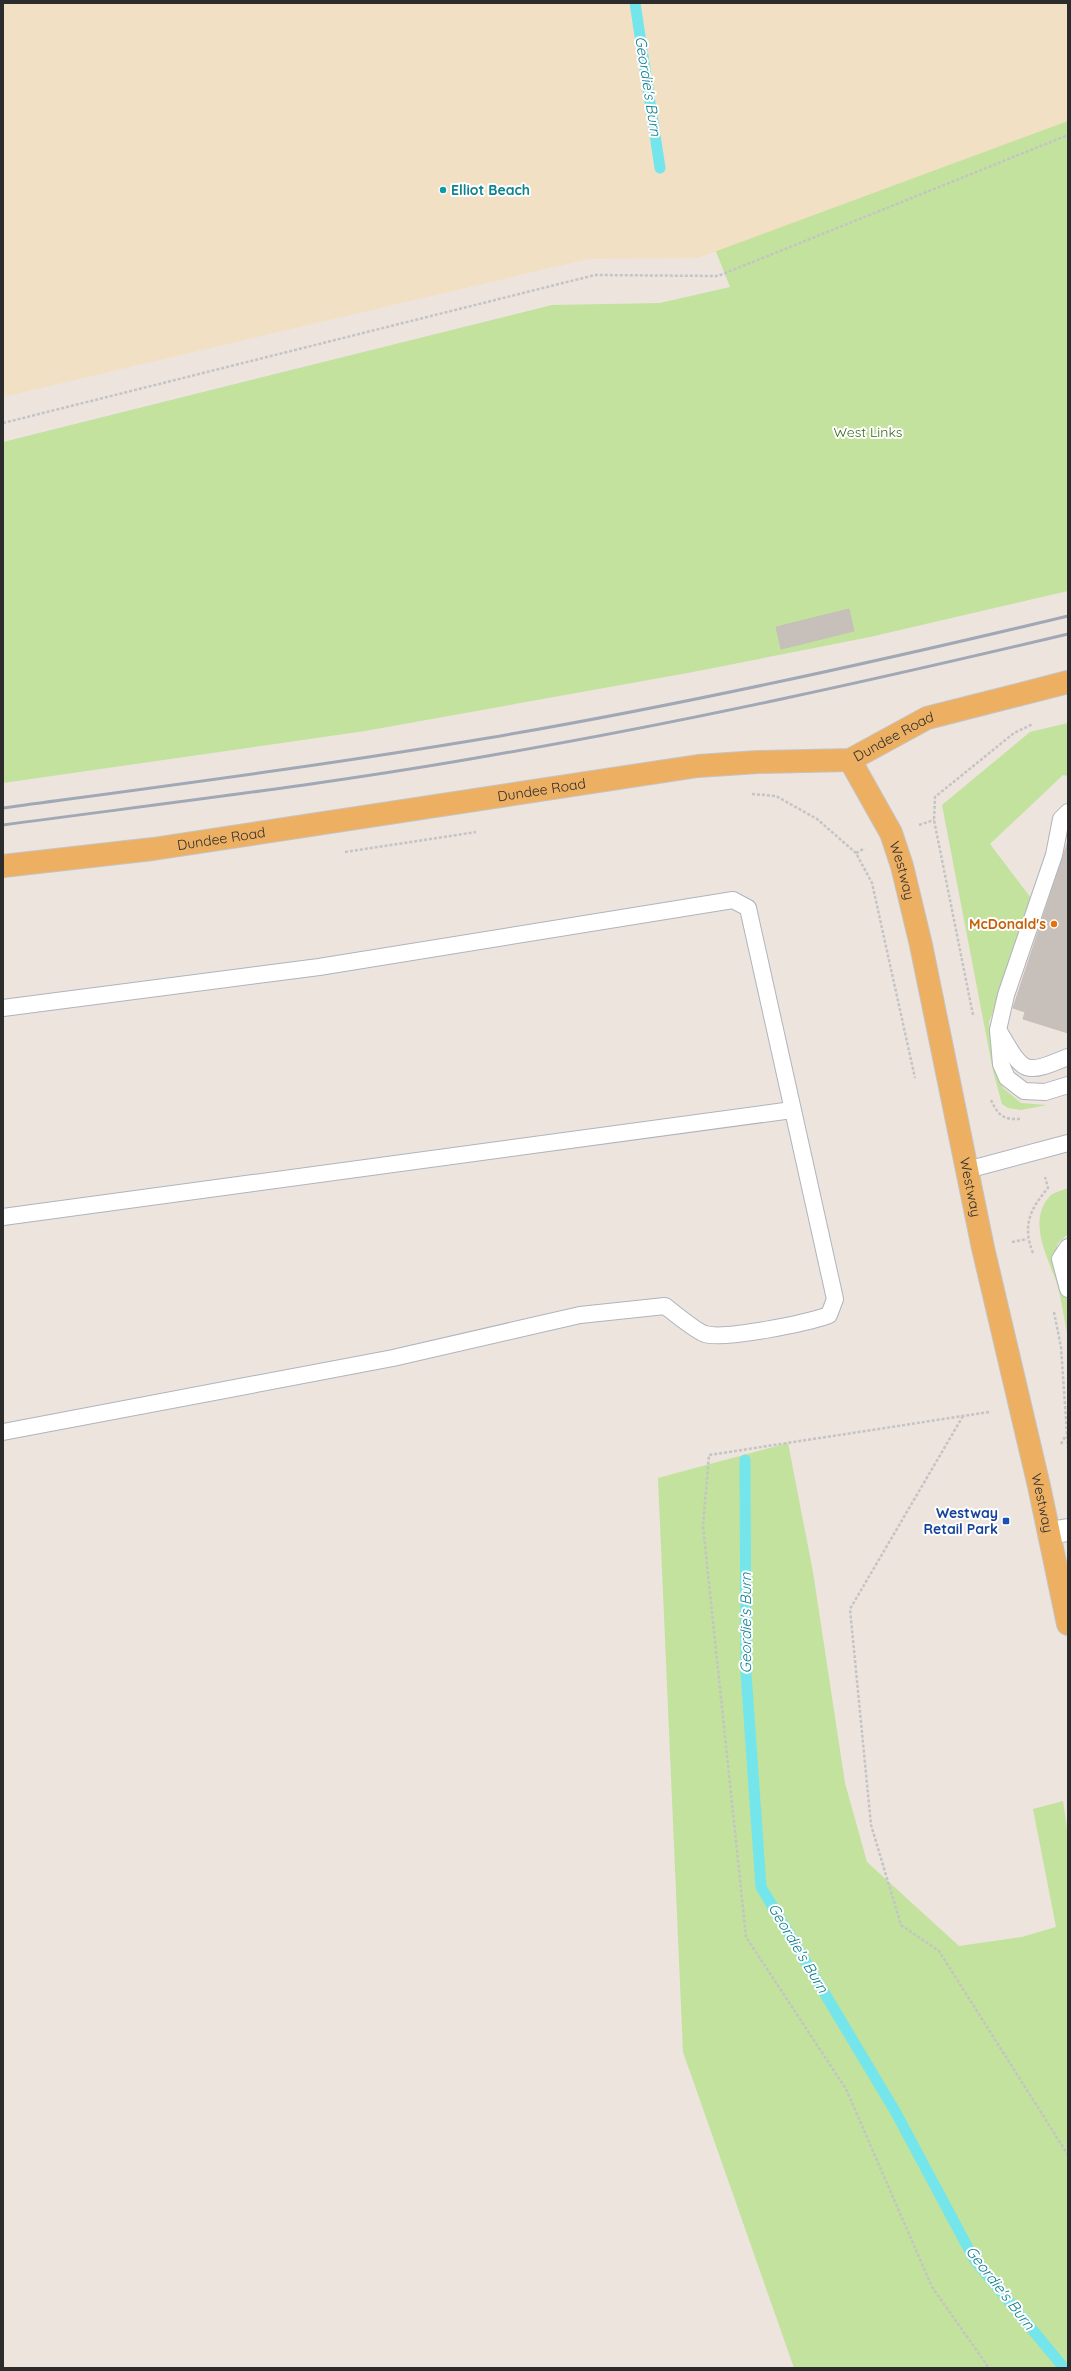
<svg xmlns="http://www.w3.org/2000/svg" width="1071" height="2371" font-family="Quicksand,sans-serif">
	<rect width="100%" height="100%" fill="#ede4de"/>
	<g fill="#c2e29d">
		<polygon points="1068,76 1068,591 870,637 693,672 365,731 3,783 3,442 552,305 660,303 730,287 705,224"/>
		<polygon points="1068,723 1068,776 1063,775 990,844 1031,898 1001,992 989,1022 995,1072 1003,1088 1021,1103 1047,1105 1021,1110 1008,1108 1002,1104 993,1071 942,805 1030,732"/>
		<path d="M1068 1188V1234L1058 1243 1055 1254 1068 1303V1337C1064 1320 1062 1301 1057 1284 1048 1256 1026 1221 1051 1195 1055 1192 1063 1190 1068 1188Z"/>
		<polygon points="788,1443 813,1572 845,1783 867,1862 959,1946 1022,1937 1056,1927 1033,1809 1063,1801 1068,1835 1068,2368 794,2368 683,2052 658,1478"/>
	</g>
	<polygon fill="#f1e0c3" points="3,3 1068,3 1068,121 698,258 588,259 3,397"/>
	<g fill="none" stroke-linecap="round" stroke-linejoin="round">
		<g stroke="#75e5ec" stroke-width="11">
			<polyline points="635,3 660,168"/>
			<polyline points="745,1460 746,1673 761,1887 895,2111 974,2259 1064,2368"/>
		</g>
	</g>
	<g fill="#c6bfba" stroke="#c9bfb8">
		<polygon points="849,609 854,631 781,649 776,627"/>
		<polygon points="1068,841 1068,1033 1023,1019 1025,1012 1013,1008"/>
	</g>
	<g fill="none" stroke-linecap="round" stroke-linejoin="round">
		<g stroke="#afb4bc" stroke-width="18">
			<g id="lane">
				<polyline points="1068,812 1061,819 1054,855 1006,995 998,1030 1001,1064 1007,1078 1024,1091 1045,1092 1068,1085"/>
				<path d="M3 1008 319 967 733 900 748 908 835 1299 829 1315C807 1323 725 1340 705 1334 697 1332 673 1312 665 1306L580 1315 393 1358 3 1432"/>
				<path d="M1000 1033C1024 1074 1024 1075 1068 1057"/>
				<polyline points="967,1170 1068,1143"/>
				<polyline points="3,1217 792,1110"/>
				<polyline points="1068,1247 1060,1259 1068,1289"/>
			</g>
		</g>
		<g stroke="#afb4bc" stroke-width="24">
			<polyline id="street" points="1049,1533 1068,1530"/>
		</g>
		<g stroke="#c4c4c4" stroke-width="24">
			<g id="primary">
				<path id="s1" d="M850 760 891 833 902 866 921 945 983 1248 1039 1486 1068 1624"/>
				<path id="s2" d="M3 866 153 849 698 766 758 762 850 760 927 718 1068 682"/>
			</g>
		</g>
		<g stroke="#c4c4c4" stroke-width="2.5" stroke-dasharray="3 2" stroke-linecap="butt">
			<polyline points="3,423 595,275 718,276 1068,135"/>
			<polyline points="752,794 776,796 817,819 856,853 872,883 915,1078"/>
			<polyline points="919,825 934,820"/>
			<polyline points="345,852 476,832"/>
			<polyline points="856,853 865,848"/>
			<polyline points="973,1015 934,820 935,797 1014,733 1033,724"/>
			<path d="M991 1100C998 1115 1003 1120 1020 1119"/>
			<polyline points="1012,1242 1027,1239"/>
			<path d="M1033 1253C1022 1226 1030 1209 1048 1188L1045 1177"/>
			<polyline points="1054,1312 1061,1347 1068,1448"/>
			<polyline points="989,1412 709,1455 703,1526 746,1937 846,2089 932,2287 989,2368"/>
			<polyline points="963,1416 850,1609 871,1825 901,1925 939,1951 1068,2155"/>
			<polyline points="1061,1444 1066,1435"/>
		</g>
		<use href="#lane" stroke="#fff" stroke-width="16"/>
		<use href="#street" stroke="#fff" stroke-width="22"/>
		<use href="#primary" stroke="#edb063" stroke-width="22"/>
		<g stroke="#a1a8b5" stroke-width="3">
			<path d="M3 808C165 786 327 765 488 738 683 705 876 662 1068 616"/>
			<path d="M3 825C167 803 331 784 493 755 686 722 878 679 1068 634"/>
		</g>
	</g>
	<circle fill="#0f9aa8" stroke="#fff" stroke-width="1.5" cx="443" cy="190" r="4"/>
	<circle fill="#e8710a" stroke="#fff" stroke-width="1.5" cx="1054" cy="924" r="4"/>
	<rect fill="#1a4fb4" stroke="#fff" stroke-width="1.5" x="1002" y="1517" width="8" height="8" rx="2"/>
	<g text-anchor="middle" stroke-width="4" stroke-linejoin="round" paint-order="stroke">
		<g font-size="14" font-weight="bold" fill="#0d838f" stroke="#fff" text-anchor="start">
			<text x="451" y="195">Elliot Beach</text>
		</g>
		<g font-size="14" fill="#3c681c" stroke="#fff">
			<text x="868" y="437">West Links</text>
		</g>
		<g font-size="14" fill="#2c2c2c" stroke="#fff">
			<text dy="5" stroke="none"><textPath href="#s2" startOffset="904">Dundee Road</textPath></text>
			<text dy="5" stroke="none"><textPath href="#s2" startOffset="544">Dundee Road</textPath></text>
			<text dy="5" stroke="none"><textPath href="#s2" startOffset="220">Dundee Road</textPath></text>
			<text dy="5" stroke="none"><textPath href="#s1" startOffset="123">Westway</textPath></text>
			<text dy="5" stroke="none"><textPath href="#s1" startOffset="447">Westway</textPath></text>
			<text dy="5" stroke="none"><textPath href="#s1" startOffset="771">Westway</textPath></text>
		</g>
		<g font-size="14" font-weight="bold" fill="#c56008" stroke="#fff" text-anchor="end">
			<text x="1046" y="929">McDonald's</text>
		</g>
		<g font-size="14" font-weight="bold" fill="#164399" stroke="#fff" text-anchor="end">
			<text x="998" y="1518">Westway<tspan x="998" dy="16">Retail Park</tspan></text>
		</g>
		<g font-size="15" font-style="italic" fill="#118293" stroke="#fff">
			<text transform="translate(648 86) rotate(81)" y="5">Geordie's Burn</text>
			<text transform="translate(746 1623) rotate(-90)" y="5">Geordie's Burn</text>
			<text transform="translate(798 1948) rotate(59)" y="5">Geordie's Burn</text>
			<text transform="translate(1000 2288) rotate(52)" y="5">Geordie's Burn</text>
		</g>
	</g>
	<rect width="1071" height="2371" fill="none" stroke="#2c2c2c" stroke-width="8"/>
</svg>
